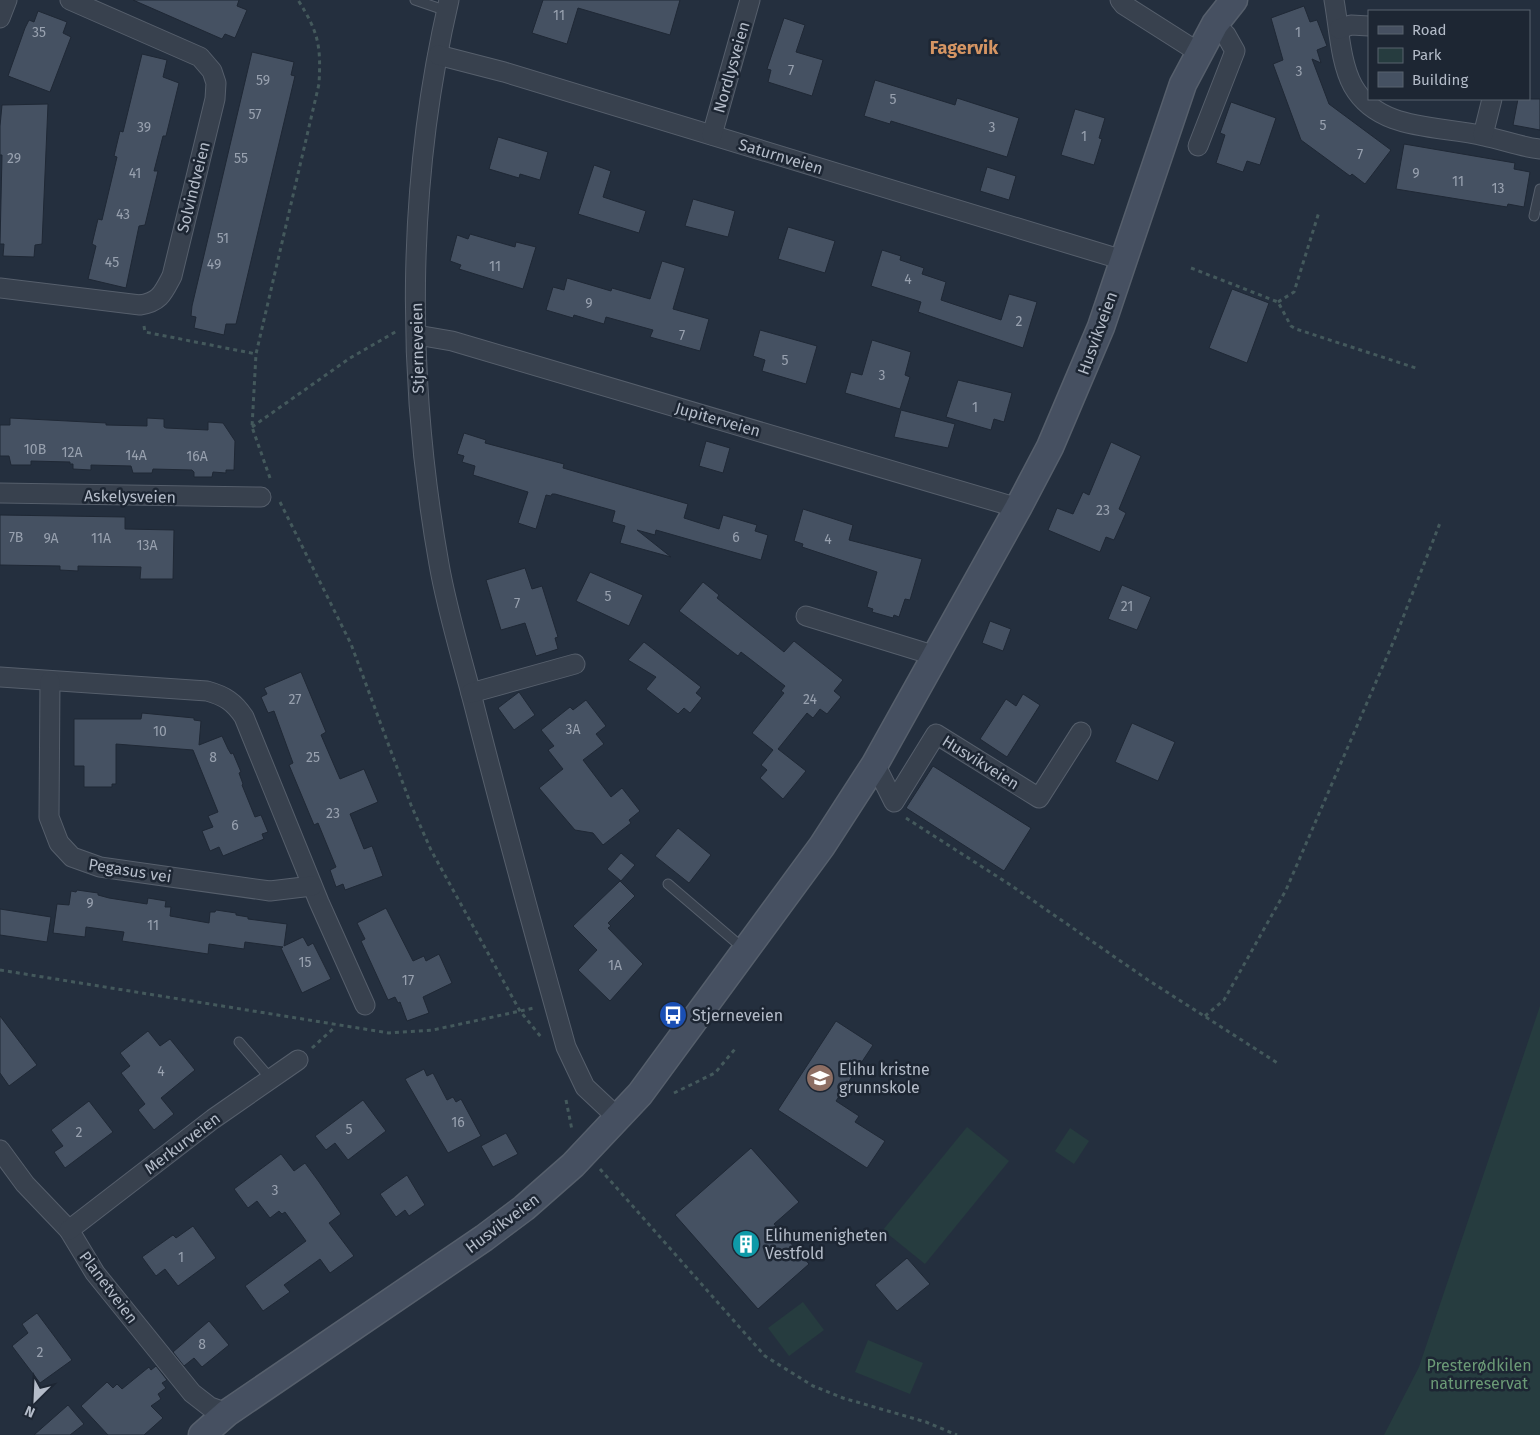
<svg xmlns="http://www.w3.org/2000/svg" width="1540" height="1435" font-family="'Fira Sans',sans-serif">
	<rect width="100%" height="100%" fill="#242f3e"/>
	<g fill="#263c3f">
		<polygon points="1540,1006 1540,1435 1384,1435 1419,1367"/>
		<polygon points="967,1127 1009,1161 925,1264 883,1230"/>
		<polygon points="1070,1128 1089,1141 1074,1164 1055,1151"/>
		<polygon points="803,1302 824,1330 789,1356 768,1328"/>
		<polygon points="868,1340 923,1363 910,1394 855,1372"/>
	</g>
	<g fill="#455162" stroke="#1f2835">
		<polygon points="133,0 239,0 237,6 247,10 235,38 225,34 222,39"/>
		<polygon points="543,0 680,0 670,35 578,8 567,44 532,33"/>
		<polygon points="1304,6 1310,22 1317,20 1327,46 1317,50 1321,63 1312,59 1329,104 1391,150 1365,184 1352,174 1350,176 1301,140 1273,64 1283,60 1271,18"/>
		<polygon points="38,11 67,22 63,33 71,37 50,92 8,76 25,28 29,20 34,22"/>
		<polygon points="784,18 805,25 796,52 823,60 812,96 768,82 771,70 767,69"/>
		<polygon points="252,52 294,62 291,75 295,76 236,324 226,324 224,335 194,328 196,317 191,316 192,306"/>
		<polygon points="142,54 167,60 163,77 179,83 166,136 163,136 154,171 158,171 145,225 139,226 126,288 88,279 96,246 92,244 98,219 102,220 117,157 114,156 120,131 123,132"/>
		<polygon points="875,80 955,105 957,98 1019,118 1007,157 891,121 890,124 864,116"/>
		<polygon points="1518,99 1540,99 1540,130 1513,125"/>
		<polygon points="1231,102 1276,118 1260,165 1247,161 1243,172 1216,163 1225,135 1220,133"/>
		<polygon points="48,104 42,244 35,245 34,257 3,256 4,244 0,244 2,155 0,155 0,126 2,105"/>
		<polygon points="1075,109 1105,118 1099,138 1102,139 1094,165 1061,155"/>
		<polygon points="498,137 548,152 540,180 520,174 519,178 489,169"/>
		<polygon points="1404,144 1515,163 1514,169 1530,172 1524,207 1508,204 1507,207 1396,189"/>
		<polygon points="594,165 611,171 603,197 646,211 639,233 578,214"/>
		<polygon points="987,167 1016,176 1009,200 980,191"/>
		<polygon points="693,199 735,211 728,237 685,226"/>
		<polygon points="788,227 835,241 825,273 778,259"/>
		<polygon points="470,234 515,247 516,242 536,247 523,289 459,269 461,265 450,261 457,235 468,239"/>
		<polygon points="882,250 901,256 900,260 924,268 922,274 946,282 941,300 1001,320 1009,294 1037,302 1023,348 918,312 921,302 871,286"/>
		<polygon points="662,261 685,268 673,309 709,319 700,351 650,337 653,330 606,317 604,324 574,315 573,318 546,310 553,287 564,290 567,278 611,291 612,288 650,299"/>
		<polygon points="1232,289 1269,303 1247,363 1209,348"/>
		<polygon points="760,330 817,346 806,384 762,371 765,360 753,356"/>
		<polygon points="872,340 911,352 905,375 910,377 900,409 845,393 851,372 862,375"/>
		<polygon points="958,380 1012,393 1004,422 994,419 991,430 946,417"/>
		<polygon points="901,410 955,424 948,448 894,437"/>
		<polygon points="10,418 106,423 106,425 147,426 147,418 164,419 164,427 166,428 208,430 208,422 223,423 235,441 234,470 226,470 226,473 213,472 212,477 194,477 194,472 192,470 153,469 152,473 133,473 131,466 91,465 91,470 73,469 73,464 70,464 70,462 31,461 31,465 11,465 9,456 0,456 0,425 10,425"/>
		<polygon points="464,433 486,440 485,443 564,464 563,468 688,504 684,518 719,529 723,515 757,525 755,531 768,535 761,560 656,530 655,535 637,530 671,557 620,543 625,526 612,522 615,511 555,494 552,494 551,496 546,495 536,529 518,523 528,492 473,475 475,466 462,462 464,456 457,454"/>
		<polygon points="706,441 730,448 723,473 699,466"/>
		<polygon points="1111,442 1141,456 1119,509 1126,513 1114,540 1106,537 1100,552 1048,530 1057,508 1073,514 1083,492 1089,495"/>
		<polygon points="803,509 853,525 849,540 922,559 910,600 905,599 899,617 894,615 893,618 872,612 873,609 867,607 877,572 802,547 803,544 794,541"/>
		<polygon points="0,515 125,517 125,529 174,530 173,579 140,579 141,567 78,566 78,571 60,570 60,566 0,565"/>
		<polygon points="525,568 532,589 542,586 558,637 555,638 558,649 536,656 525,623 501,630 486,580"/>
		<polygon points="590,572 643,595 629,626 576,601"/>
		<polygon points="703,582 719,595 717,598 784,652 794,641 843,680 834,691 841,697 827,714 820,709 813,718 807,713 778,749 806,771 783,799 760,778 767,770 761,765 773,750 752,733 784,693 781,691 785,686 741,652 738,656 679,611"/>
		<polygon points="1122,585 1151,597 1137,630 1108,619"/>
		<polygon points="990,621 1011,629 1003,651 982,643"/>
		<polygon points="644,642 701,687 696,693 702,698 690,713 684,708 678,714 646,689 656,677 628,660"/>
		<polygon points="301,672 326,732 321,735 340,779 364,769 378,802 350,814 364,849 372,846 383,876 345,890 343,884 336,887 330,870 336,867 318,823 314,825 289,765 293,763 274,711 268,713 261,697 267,694 264,688"/>
		<polygon points="519,692 535,715 514,730 498,708"/>
		<polygon points="1023,694 1040,705 1007,757 980,739 1006,699 1016,706"/>
		<polygon points="586,700 606,726 596,734 604,744 583,760 611,797 622,788 640,811 629,820 631,823 603,845 593,833 575,830 539,788 563,769 548,750 554,746 541,730 570,707 573,710"/>
		<polygon points="142,713 194,718 194,720 201,721 199,745 222,736 228,749 231,754 233,753 241,772 239,773 243,784 242,785 255,817 261,815 268,832 262,834 264,839 223,856 219,847 210,851 202,831 213,827 208,816 218,812 193,750 116,744 116,784 112,784 112,787 84,787 84,766 74,766 74,719 141,719"/>
		<polygon points="1132,723 1175,742 1158,781 1115,762"/>
		<polygon points="933,766 1031,828 1004,871 906,808"/>
		<polygon points="678,828 711,855 689,883 655,856"/>
		<polygon points="621,853 635,865 621,881 607,869"/>
		<polygon points="620,881 635,896 608,923 611,926 608,928 643,964 610,1001 578,970 597,950 573,926"/>
		<polygon points="77,890 98,893 98,895 109,898 147,904 148,898 166,901 165,907 171,907 170,916 209,923 210,912 215,912 216,910 236,913 236,915 248,917 248,919 287,924 284,946 303,937 308,946 313,943 331,979 302,993 281,948 283,947 245,942 244,949 209,944 208,954 122,941 124,932 86,927 85,937 53,933 57,904 69,905 71,891 76,892"/>
		<polygon points="386,908 413,961 424,956 426,961 439,954 452,983 423,997 429,1013 407,1021 400,1002 398,1003 395,997 388,1000 361,941 365,939 357,923"/>
		<polygon points="0,909 51,917 47,942 0,935"/>
		<polygon points="0,1016 37,1065 9,1086 0,1073"/>
		<polygon points="836,1021 873,1045 836,1101 859,1116 855,1122 885,1141 867,1168 778,1110"/>
		<polygon points="148,1031 160,1046 170,1039 195,1070 161,1098 174,1114 154,1130 138,1110 145,1104 121,1073 130,1066 120,1053"/>
		<polygon points="424,1069 427,1076 433,1073 447,1100 453,1097 456,1102 461,1099 481,1136 448,1153 405,1079"/>
		<polygon points="363,1100 386,1131 348,1160 335,1143 326,1150 315,1136"/>
		<polygon points="89,1101 113,1132 65,1168 54,1152 63,1146 51,1130"/>
		<polygon points="506,1133 518,1154 493,1167 481,1146"/>
		<polygon points="751,1148 799,1202 774,1224 809,1264 758,1309 675,1215"/>
		<polygon points="281,1154 294,1171 305,1163 319,1182 341,1214 329,1223 354,1256 330,1273 320,1259 284,1285 290,1292 263,1311 245,1286 306,1241 285,1212 282,1214 279,1211 270,1218 257,1201 248,1208 234,1189"/>
		<polygon points="407,1175 425,1205 409,1216 405,1210 396,1217 380,1194"/>
		<polygon points="193,1226 216,1258 178,1286 165,1269 156,1276 142,1257 173,1235 176,1238"/>
		<polygon points="907,1258 930,1284 897,1311 875,1285"/>
		<polygon points="37,1313 72,1360 40,1383 12,1346 28,1333 22,1324"/>
		<polygon points="209,1321 229,1345 202,1367 194,1358 184,1366 173,1352"/>
		<polygon points="156,1366 167,1380 162,1383 166,1388 158,1394 161,1399 151,1406 163,1418 144,1435 108,1435 81,1406 107,1382 113,1388 117,1384 122,1389 149,1367 151,1370"/>
		<polygon points="68,1405 84,1424 70,1435 34,1435"/>
	</g>
	<g fill="none" stroke-linecap="round" stroke-linejoin="round">
		<g stroke="#565f6c" stroke-width="11">
			<g id="lane">
				<polyline points="415,0 447,11"/>
				<polyline points="1534,216 1540,189"/>
				<polyline points="668,884 744,949"/>
				<polyline points="239,1042 270,1078"/>
			</g>
		</g>
		<g stroke="#565f6c" stroke-width="21">
			<g id="street">
				<path d="M449 0C406 184 406 378 439 564 447 611 462 658 474 705 503 819 534 933 566 1047L585 1087 618 1118"/>
				<polyline points="1120,0 1124,5 1198,52"/>
				<path d="M1334 0C1339 27 1340 62 1353 86 1379 132 1440 125 1484 136 1503 140 1521 147 1540 149"/>
				<polyline points="0,18 7,0"/>
				<polyline points="1339,29 1351,25 1369,26"/>
				<polyline points="438,55 504,72 1123,260"/>
				<polyline points="712,135 750,0"/>
				<polyline points="1483,135 1492,99"/>
				<polyline points="1198,146 1235,51 1226,35 1215,24"/>
				<path d="M0 288 140 305C160 302 163 293 172 276L215 99 216 83 212 71 200 57 70 0"/>
				<polyline points="417,335 452,341 1018,508"/>
				<polyline points="0,493 261,497"/>
				<polyline points="806,616 936,656"/>
				<path d="M0 677 207 691C225 696 234 702 244 717L319 902 365 1005"/>
				<polyline points="50,681 49,817 59,843 72,857 100,867 270,891 312,886"/>
				<polyline points="471,693 575,664"/>
				<polyline points="875,764 894,802 936,734 1039,798 1081,732"/>
				<polyline points="0,1150 25,1184 69,1230 95,1273 192,1393 210,1407 227,1413"/>
				<polyline points="69,1230 213,1119 298,1060"/>
			</g>
		</g>
		<g stroke="#565f6c" stroke-width="29">
			<polyline id="secondary" points="202,1435 227,1413 484,1238 524,1208 573,1165 640,1094 822,846 875,764 1018,508 1050,447 1101,327 1183,84 1215,24 1234,0"/>
		</g>
		<g stroke="#44595c" stroke-width="3" stroke-dasharray="4 4" stroke-linecap="butt">
			<polyline points="1191,268 1278,302 1291,326 1296,329 1419,369"/>
			<polyline points="1278,302 1294,292 1319,212"/>
			<polyline points="144,326 145,332 256,354"/>
			<polyline points="252,427 350,358 397,331"/>
			<path d="M270 478 252 427 256 354 319 84C321 46 319 33 298 0"/>
			<polyline points="280,502 351,644 411,805 431,850 520,1011 541,1037"/>
			<polyline points="906,818 1012,886 1148,980 1279,1064"/>
			<polyline points="0,970 389,1033 433,1030 534,1008"/>
			<polyline points="1205,1016 1224,1000 1286,890 1395,638 1440,523"/>
			<polyline points="312,1048 335,1027"/>
			<polyline points="674,1093 715,1073 735,1049"/>
			<polyline points="566,1100 572,1130"/>
			<polyline points="600,1169 765,1356 813,1386 843,1398 926,1422 957,1435"/>
		</g>
		<use href="#lane" stroke="#38414e" stroke-width="9"/>
		<use href="#street" stroke="#38414e" stroke-width="19"/>
		<use href="#secondary" stroke="#465061" stroke-width="26"/>
	</g>
	<defs>
		<g id="bus-disc" transform="scale(1.4375)"><circle r="9.5" fill="#1a4fb4" stroke="#1d2633"/><path d="M-5-6H5V4H4V6H2V4H-2V6H-4V4H-5ZM-3.5-4V0h7V-4ZM-3.5 1.2v1.5H-2V1.2ZM2 1.2v1.5H3.5V1.2Z" fill="#fff"/></g>
		<g id="school-disc" transform="scale(1.4375)"><circle r="9.5" fill="#8d6e63" stroke="#1d2633"/><path d="M0-5L7-2L0 1L-7-2ZM-4 1L0 2.5L4 1V4Q0 6-4 4Z" fill="#fff"/></g>
		<g id="building-disc" transform="scale(1.4375)"><circle r="9.5" fill="#0f9aa8" stroke="#1d2633"/><path d="M-4-6H4V6H1V3H-1V6H-4ZM-2.5-4.3h1.7v1.8h-1.7ZM.8-4.3h1.7v1.8H.8ZM-2.5-1h1.7V.8h-1.7ZM.8-1h1.7V.8H.8Z" fill="#fff"/></g>
	</defs>
	<g fill-rule="evenodd">
		<use href="#bus-disc" x="673" y="1015"/>
		<use href="#school-disc" x="820" y="1078"/>
		<use href="#building-disc" x="746" y="1244"/>
	</g>
	<g text-anchor="middle" stroke-width="5" stroke-linejoin="round" paint-order="stroke">
		<g font-size="14" fill="#98a1af">
			<text x="559" y="20">11</text>
			<text x="39" y="37">35</text>
			<text x="1298" y="37">1</text>
			<text x="791" y="75">7</text>
			<text x="1299" y="76">3</text>
			<text x="263" y="85">59</text>
			<text x="893" y="104">5</text>
			<text x="255" y="119">57</text>
			<text x="1323" y="130">5</text>
			<text x="144" y="132">39</text>
			<text x="992" y="132">3</text>
			<text x="1084" y="141">1</text>
			<text x="1360" y="159">7</text>
			<text x="14" y="163">29</text>
			<text x="241" y="163">55</text>
			<text x="135" y="178">41</text>
			<text x="1416" y="178">9</text>
			<text x="1458" y="186">11</text>
			<text x="1498" y="193">13</text>
			<text x="123" y="219">43</text>
			<text x="223" y="243">51</text>
			<text x="112" y="267">45</text>
			<text x="214" y="269">49</text>
			<text x="495" y="271">11</text>
			<text x="908" y="284">4</text>
			<text x="589" y="308">9</text>
			<text x="1019" y="326">2</text>
			<text x="682" y="340">7</text>
			<text x="785" y="365">5</text>
			<text x="882" y="380">3</text>
			<text x="975" y="412">1</text>
			<text x="35" y="454">10B</text>
			<text x="72" y="457">12A</text>
			<text x="136" y="460">14A</text>
			<text x="197" y="461">16A</text>
			<text x="1103" y="515">23</text>
			<text x="16" y="542">7B</text>
			<text x="736" y="542">6</text>
			<text x="51" y="543">9A</text>
			<text x="101" y="543">11A</text>
			<text x="828" y="544">4</text>
			<text x="147" y="550">13A</text>
			<text x="608" y="601">5</text>
			<text x="517" y="608">7</text>
			<text x="1127" y="611">21</text>
			<text x="295" y="704">27</text>
			<text x="810" y="704">24</text>
			<text x="573" y="734">3A</text>
			<text x="160" y="736">10</text>
			<text x="213" y="762">8</text>
			<text x="313" y="762">25</text>
			<text x="333" y="818">23</text>
			<text x="235" y="830">6</text>
			<text x="90" y="908">9</text>
			<text x="153" y="930">11</text>
			<text x="305" y="967">15</text>
			<text x="615" y="970">1A</text>
			<text x="408" y="985">17</text>
			<text x="161" y="1076">4</text>
			<text x="458" y="1127">16</text>
			<text x="349" y="1134">5</text>
			<text x="79" y="1137">2</text>
			<text x="275" y="1195">3</text>
			<text x="181" y="1262">1</text>
			<text x="202" y="1349">8</text>
			<text x="40" y="1357">2</text>
		</g>
		<g font-size="16" fill="#b4bcc9" stroke="#1d2633">
			<text transform="translate(731 67) rotate(-74)" y="6">Nordlysveien</text>
			<text transform="translate(781 156) rotate(17)" y="6">Saturnveien</text>
			<text transform="translate(193 187) rotate(-76)" y="6">Solvindveien</text>
			<text transform="translate(1097 333) rotate(-70)" y="6">Husvikveien</text>
			<text transform="translate(417 348) rotate(-91)" y="6">Stjerneveien</text>
			<text transform="translate(718 419) rotate(16)" y="6">Jupiterveien</text>
			<text transform="translate(130 496) rotate(1)" y="6">Askelysveien</text>
			<text transform="translate(981 762) rotate(32)" y="6">Husvikveien</text>
			<text transform="translate(130 870) rotate(9)" y="6">Pegasus vei</text>
			<text transform="translate(182 1143) rotate(-37)" y="6">Merkurveien</text>
			<text transform="translate(502 1223) rotate(-37)" y="6">Husvikveien</text>
			<text transform="translate(109 1287) rotate(53)" y="6">Planetveien</text>
		</g>
		<g font-size="16" fill="#b4bcc9" stroke="#1d2633" text-anchor="start">
			<text x="692" y="1021">Stjerneveien</text>
			<text x="839" y="1075">Elihu kristne<tspan x="839" dy="18">grunnskole</tspan></text>
			<text x="765" y="1241">Elihumenigheten<tspan x="765" dy="18">Vestfold</tspan></text>
		</g>
		<g font-size="16" fill="#6b9a76" stroke="#1d2633">
			<text x="1479" y="1371">Presterødkilen<tspan x="1479" dy="18">naturreservat</tspan></text>
		</g>
		<g font-size="18" font-weight="bold" fill="#d59563" stroke="#1d2633">
			<text x="964" y="54">Fagervik</text>
		</g>
	</g>
	<rect x="1368" y="10" width="162" height="90" fill="#1d2633" stroke="#59626f"/>
	<rect x="1378" y="26" width="25" height="8" fill="#465061" stroke="#59626f"/>
	<text x="1412" y="35" font-size="15" fill="#b4bcc9">Road</text>
	<rect x="1378" y="48" width="25" height="15" fill="#263c3f" stroke="#59626f"/>
	<text x="1412" y="60" font-size="15" fill="#b4bcc9">Park</text>
	<rect x="1378" y="72" width="25" height="15" fill="#455162" stroke="#59626f"/>
	<text x="1412" y="85" font-size="15" fill="#b4bcc9">Building</text>
	<g transform="translate(35 1400) rotate(204)" stroke="#1d2633" stroke-width="4" paint-order="stroke">
	<path d="M0-4L9 19L0 12L-9 19Z" fill="#b4bcc9"/>
	<text y="-8" font-size="14" font-weight="bold" text-anchor="middle" fill="#b4bcc9">N</text>
	</g>
</svg>
